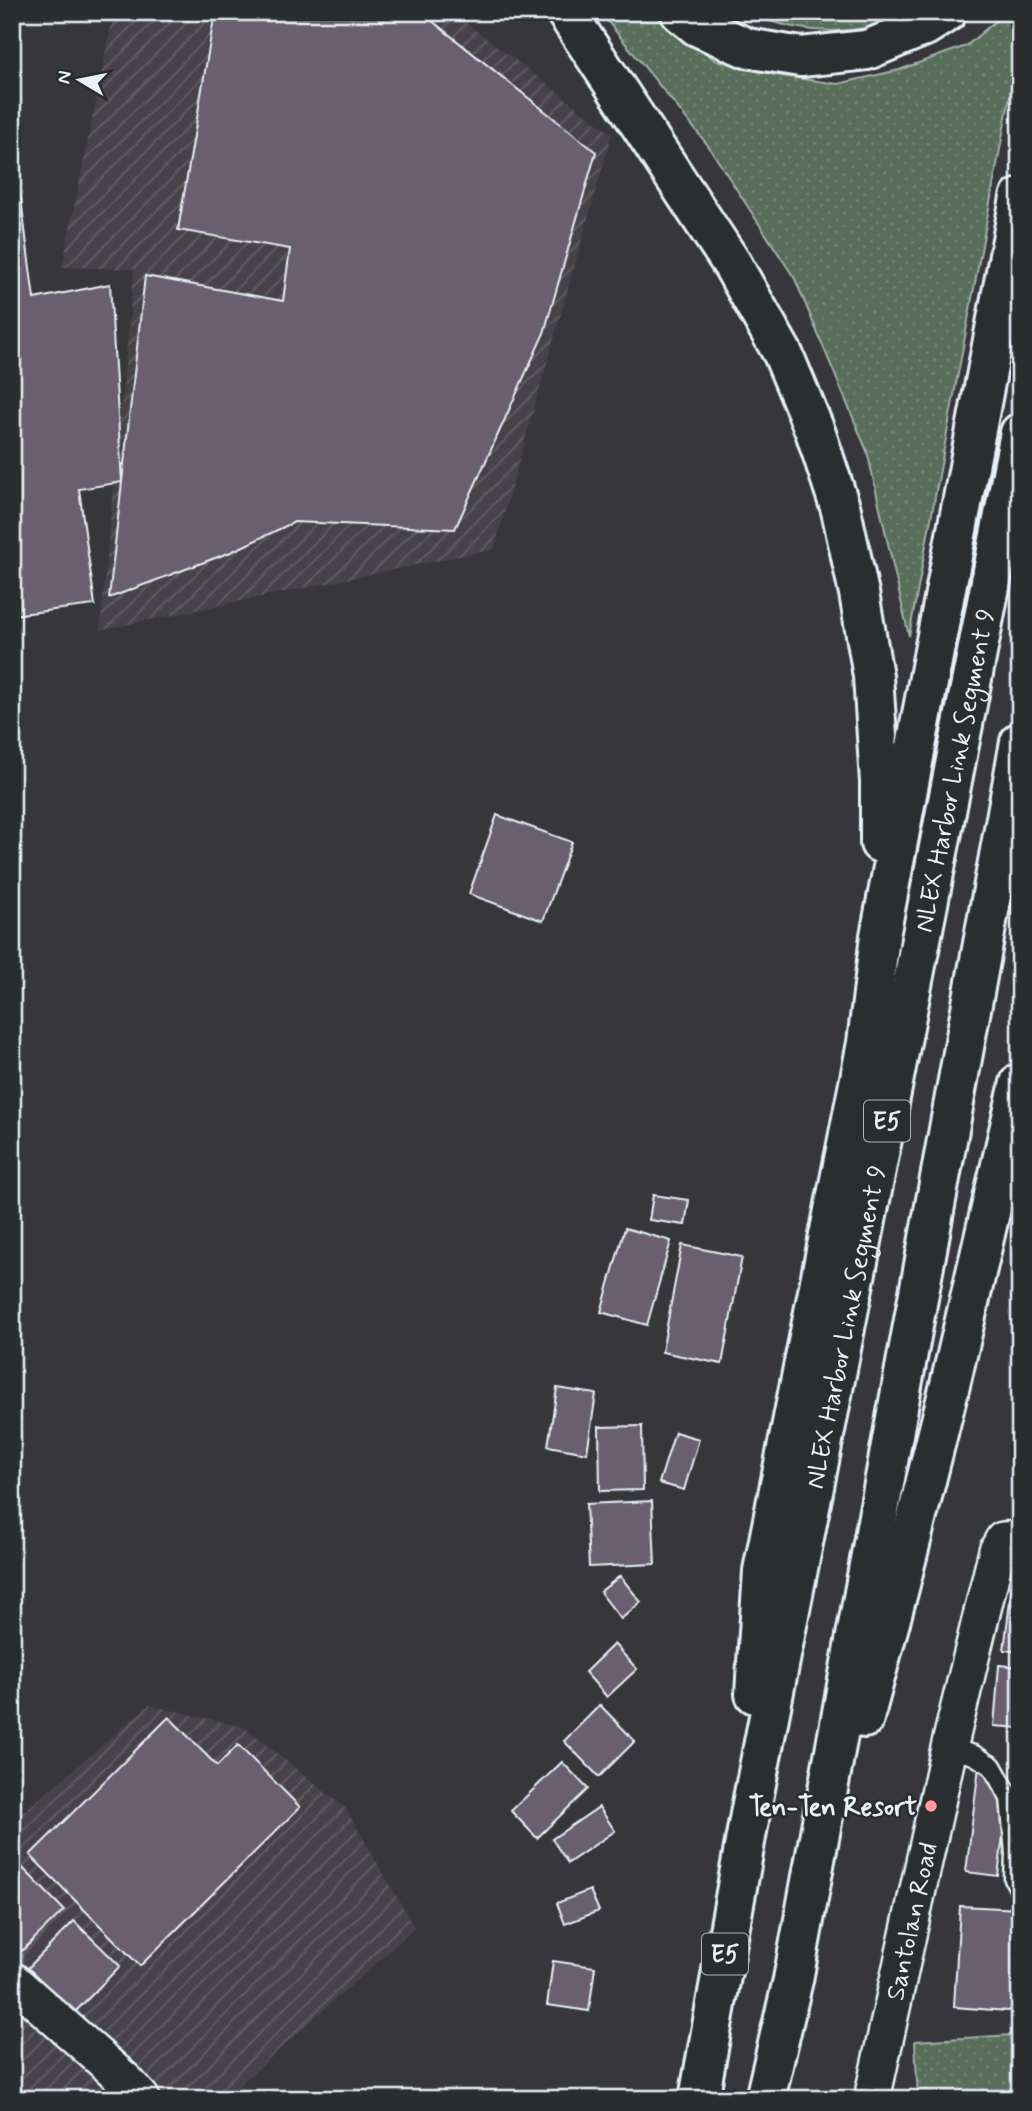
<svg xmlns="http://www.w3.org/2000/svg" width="1032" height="2111" font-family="Mynerve,sans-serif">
	<defs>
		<pattern id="industrial-furrows" width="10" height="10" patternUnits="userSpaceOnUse" patternTransform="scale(1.75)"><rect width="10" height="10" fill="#46434a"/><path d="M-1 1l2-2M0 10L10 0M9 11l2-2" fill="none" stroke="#615f65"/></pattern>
		<pattern id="grass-dots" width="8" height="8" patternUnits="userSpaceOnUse" patternTransform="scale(1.75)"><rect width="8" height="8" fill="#596e5a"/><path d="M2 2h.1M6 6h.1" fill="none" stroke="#718372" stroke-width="1.8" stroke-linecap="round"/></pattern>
	</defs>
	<rect width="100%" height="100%" fill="#37373b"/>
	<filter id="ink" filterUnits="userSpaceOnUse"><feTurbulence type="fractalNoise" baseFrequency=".0143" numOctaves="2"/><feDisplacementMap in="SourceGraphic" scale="14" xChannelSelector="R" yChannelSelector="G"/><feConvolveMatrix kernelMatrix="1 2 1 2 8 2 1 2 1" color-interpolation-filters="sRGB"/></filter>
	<g filter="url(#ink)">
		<g fill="url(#industrial-furrows)">
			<polygon points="114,12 452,12 612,134 494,549 100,630 134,269 62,267"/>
			<polygon points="149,1705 244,1727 346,1809 415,1928 224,2099 12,2099 12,1822"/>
		</g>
		<g fill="url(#grass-dots)" stroke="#a0b0a9" stroke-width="2">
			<polygon points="600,12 652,12 715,60 775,75 838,84 899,70 966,46 1006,12 1020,12 1020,42 909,636 867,451 795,279 707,144"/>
			<path d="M746 12H921C861 36 805 38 746 12Z"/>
			<polygon points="1020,2031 1020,2099 918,2099 915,2041 1013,2035"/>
		</g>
		<g fill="#695e6e" stroke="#e8f1f8" stroke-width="2">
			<polygon points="215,12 421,12 596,152 544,333 455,529 294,522 231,552 109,598 145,276 283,301 290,249 178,230"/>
			<polygon points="12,191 20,191 34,299 110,284 122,482 79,489 95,605 12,615"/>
			<polygon points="497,815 572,842 543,921 469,894"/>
			<polygon points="653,1195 689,1200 685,1225 649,1220"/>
			<polygon points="625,1228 671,1241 647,1325 601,1312"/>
			<polygon points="682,1245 742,1257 722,1364 662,1352"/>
			<polygon points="557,1388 596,1394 587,1453 548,1446"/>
			<polygon points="642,1426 643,1490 600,1491 599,1427"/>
			<polygon points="675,1432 699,1439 684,1490 659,1483"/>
			<polygon points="652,1501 655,1564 589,1567 586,1504"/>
			<polygon points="620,1576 641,1602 621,1619 600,1592"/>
			<polygon points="1012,1585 1020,1586 1020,1652 1004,1650"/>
			<polygon points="614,1644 637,1669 607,1697 585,1672"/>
			<polygon points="999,1665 1020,1667 1020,1728 994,1726"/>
			<polygon points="600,1705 635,1741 599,1777 564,1741"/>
			<polygon points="169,1717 217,1766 238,1745 300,1807 140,1966 30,1855"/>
			<polygon points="562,1762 588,1789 537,1838 511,1811"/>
			<polygon points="979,1766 1007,1803 998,1876 966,1872"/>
			<polygon points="599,1807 615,1831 568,1863 552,1839"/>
			<polygon points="12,1857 64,1910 22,1951 12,1942"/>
			<polygon points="590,1890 599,1911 565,1924 557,1903"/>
			<polygon points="960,1906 1020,1909 1020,2006 1008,2011 954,2007"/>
			<polygon points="74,1921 120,1966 74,2013 28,1968"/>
			<polygon points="553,1961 595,1967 589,2011 547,2005"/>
		</g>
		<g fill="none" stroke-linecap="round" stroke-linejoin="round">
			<g stroke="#e8f1f8" stroke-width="23">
				<g id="service">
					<polyline points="949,1748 974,1755 992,1766 1010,1798 1015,1854 1014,1879 1020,1890"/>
					<polyline points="108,2099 126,2081"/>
				</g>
			</g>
			<g stroke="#e8f1f8" stroke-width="40">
				<g id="minor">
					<polyline points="12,1980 126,2081 142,2099"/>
					<path id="s1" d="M872 2099 949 1748 997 1551 1003 1540 1020 1539"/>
				</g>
			</g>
			<g stroke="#e8f1f8" stroke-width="44">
				<g id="motorway">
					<polyline points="566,12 732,264 783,354 815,431 841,510 859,593 873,676 880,782 880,843"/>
					<polyline points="680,12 697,26 747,48 801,57 867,50 925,26 947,12"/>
					<polyline points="755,1694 763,1571 867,1043 880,936 1020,198"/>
					<polyline points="864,1718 899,1588 950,1385 1020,1083"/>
					<path id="s2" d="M699 2099 751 1809 1020 433"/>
					<polyline points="765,2099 793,1980 1020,742"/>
				</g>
			</g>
			<use href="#service" stroke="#2a2d2e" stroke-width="18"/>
			<use href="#minor" stroke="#2a2d2e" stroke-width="35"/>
			<use href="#motorway" stroke="#2a2d2e" stroke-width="38"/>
		</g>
	</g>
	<circle fill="#ff9aa2" stroke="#2a2d2e" stroke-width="2.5" cx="931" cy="1806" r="7"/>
	<g text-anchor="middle" stroke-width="5" stroke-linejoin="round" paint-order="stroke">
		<g fill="#2a2d2e" stroke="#afb6bb" stroke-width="2">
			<rect x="864" y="1100.5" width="46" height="41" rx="5"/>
			<rect x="702" y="1933.5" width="46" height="41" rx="5"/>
		</g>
		<g font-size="24" font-weight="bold" fill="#e8f1f8">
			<text x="887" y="1129">E5</text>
			<text x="725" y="1962">E5</text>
		</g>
		<g font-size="26" fill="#e8f1f8" stroke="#2a2d2e">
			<text dy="9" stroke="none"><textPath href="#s2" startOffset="1353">NLEX Harbor Link Segment 9</textPath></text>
			<text dy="9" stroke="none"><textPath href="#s2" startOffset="786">NLEX Harbor Link Segment 9</textPath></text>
			<text dy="9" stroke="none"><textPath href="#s1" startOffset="182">Santolan Road</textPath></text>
		</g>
		<g font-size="26" font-weight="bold" fill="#e8f1f8" stroke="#2a2d2e" text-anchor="end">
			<text x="917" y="1815">Ten-Ten Resort</text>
		</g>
	</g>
	<rect width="1032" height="2111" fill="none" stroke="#2a2d2e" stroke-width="42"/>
	<rect x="21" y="21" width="990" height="2069" fill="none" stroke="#e8f1f8" stroke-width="2.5" filter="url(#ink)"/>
	<g transform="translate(80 80) rotate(280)" stroke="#2a2d2e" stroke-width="5" paint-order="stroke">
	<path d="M0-5L12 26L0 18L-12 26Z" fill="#e8f1f8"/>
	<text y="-10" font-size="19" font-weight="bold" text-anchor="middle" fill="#e8f1f8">N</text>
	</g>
</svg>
